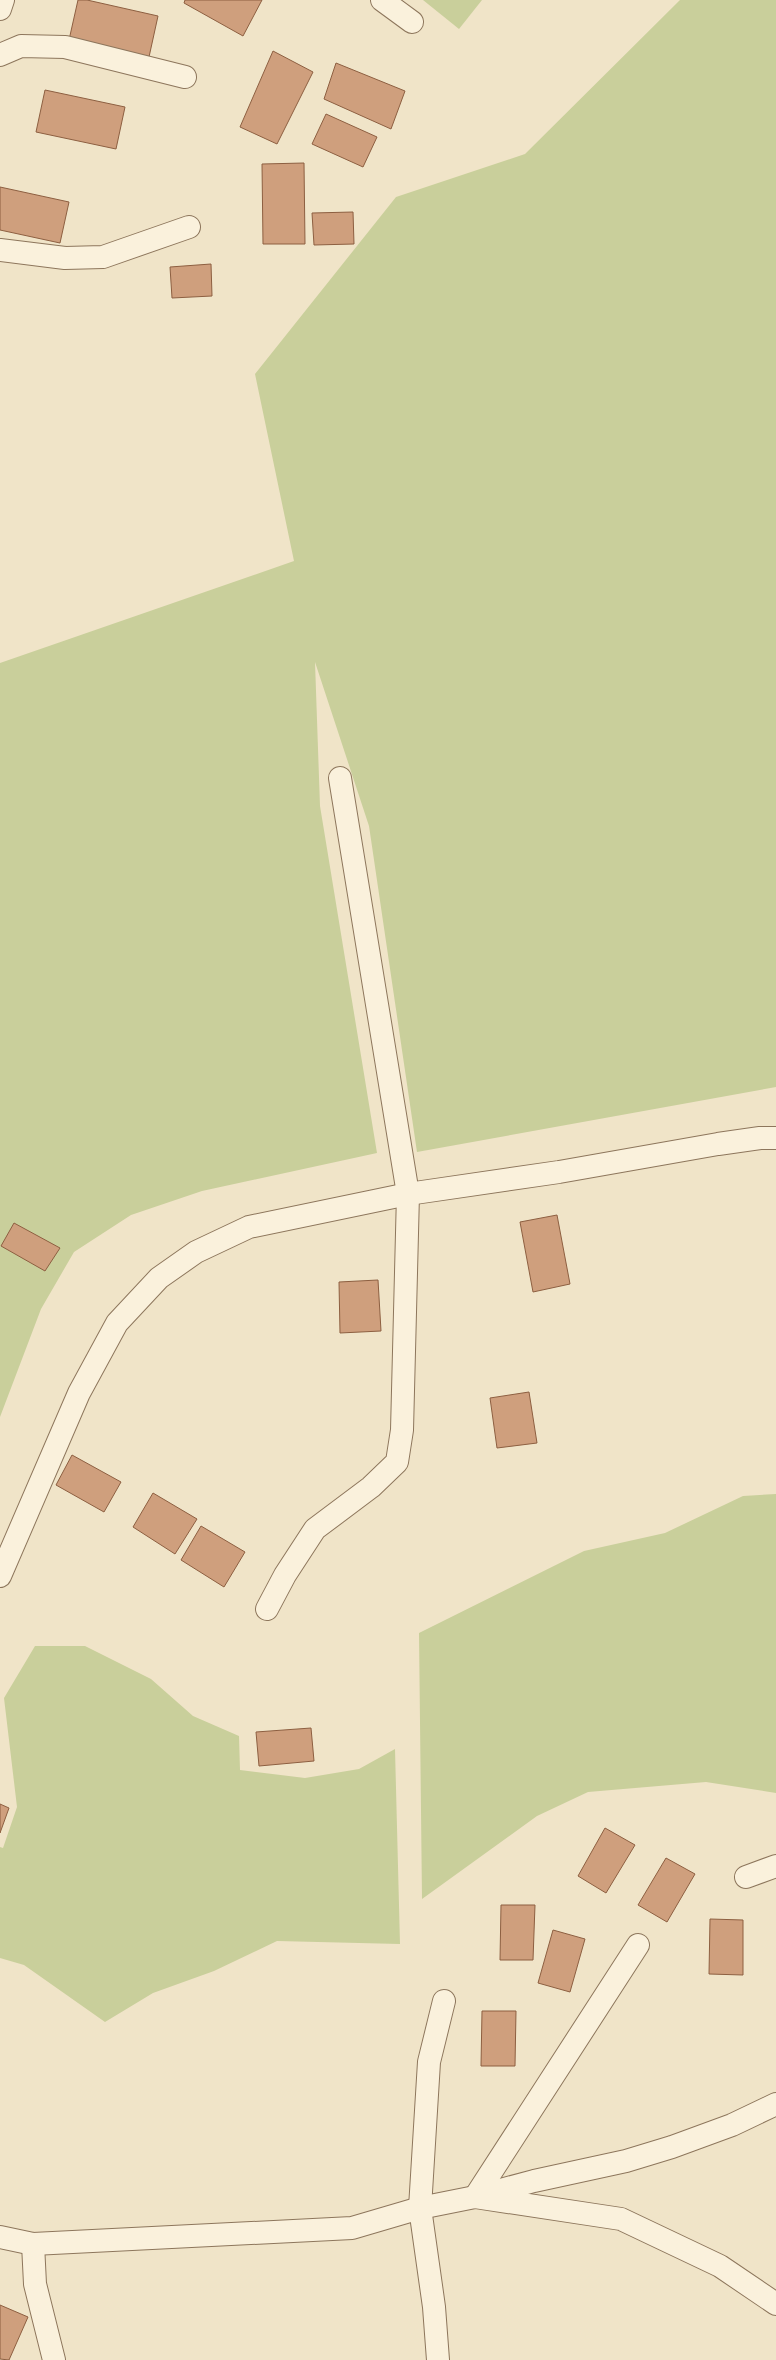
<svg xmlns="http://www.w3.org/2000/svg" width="776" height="2360" font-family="Lora,serif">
	<rect width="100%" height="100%" fill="#f0e4c8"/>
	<g fill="#c9cf9b">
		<polygon points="423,0 482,0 459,29"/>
		<polygon points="680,0 776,0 776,1087 417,1152 369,826 315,662 320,806 377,1153 202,1191 131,1215 74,1252 41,1309 0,1417 0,663 294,561 255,374 396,197 525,154"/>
		<polygon points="776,1494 776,1793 706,1782 588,1792 537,1816 422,1899 419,1633 584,1551 665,1533 743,1496"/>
		<polygon points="35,1646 85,1646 151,1679 193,1716 239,1736 240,1770 305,1778 359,1769 395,1749 400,1944 277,1941 214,1971 153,1993 105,2022 24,1965 0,1958 0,1847 3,1848 17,1807 4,1698"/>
	</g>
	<g fill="#cf9f7d" stroke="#8d5f41">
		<polygon points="78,0 87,0 158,16 149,57 69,40"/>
		<polygon points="185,0 262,0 243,36 184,3"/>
		<polygon points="273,51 313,72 277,144 240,127"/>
		<polygon points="336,63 405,91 391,129 324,99"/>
		<polygon points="45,90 125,107 116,149 36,132"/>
		<polygon points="326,114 377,137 363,167 312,144"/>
		<polygon points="304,163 305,244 263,244 262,164"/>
		<polygon points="0,187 69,202 60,243 0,230"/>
		<polygon points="353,212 354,244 314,245 312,213"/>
		<polygon points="211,264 212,296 172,298 170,267"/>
		<polygon points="557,1215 570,1284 533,1292 520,1222"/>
		<polygon points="14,1223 60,1248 45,1271 1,1246"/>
		<polygon points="378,1280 381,1331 340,1333 339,1282"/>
		<polygon points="529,1392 537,1443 497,1448 490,1398"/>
		<polygon points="72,1455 121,1482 104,1512 56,1485"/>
		<polygon points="153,1493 197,1519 175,1554 133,1527"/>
		<polygon points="201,1526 245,1552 224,1587 181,1560"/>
		<polygon points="311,1728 314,1761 259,1766 256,1732"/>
		<polygon points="0,1804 9,1808 0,1833"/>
		<polygon points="605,1828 635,1845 606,1893 578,1876"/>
		<polygon points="666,1858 695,1874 667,1922 638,1905"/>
		<polygon points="501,1905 535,1905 533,1960 500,1960"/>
		<polygon points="710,1919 743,1920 743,1975 709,1974"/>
		<polygon points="553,1930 585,1939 570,1992 538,1983"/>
		<polygon points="482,2011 516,2011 515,2066 481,2066"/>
		<polygon points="0,2305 28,2317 9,2360 0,2359"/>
	</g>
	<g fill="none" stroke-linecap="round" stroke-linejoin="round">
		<g stroke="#8d765c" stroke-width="24">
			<g id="minor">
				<polyline points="382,0 412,22"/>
				<polyline points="0,9 3,0"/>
				<polyline points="0,55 21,46 65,47 185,77"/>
				<polyline points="0,250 65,258 103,257 189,227"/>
				<polyline points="0,1576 79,1393 117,1323 159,1278 196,1252 249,1227 408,1194 559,1172 718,1144 760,1138 776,1138"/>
				<polyline points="267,1609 285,1575 315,1529 371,1487 397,1462 402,1430 408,1194 340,778"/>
				<polyline points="746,1877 776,1866"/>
				<polyline points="638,1945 475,2197 621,2219 720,2266 776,2304"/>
				<polyline points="0,2237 33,2244 352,2228 420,2208 475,2197 534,2181 626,2161 672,2147 732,2125 776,2104"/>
				<polyline points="33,2244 35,2284 54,2360"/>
				<polyline points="438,2360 434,2307 420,2208 429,2062 444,2001"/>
			</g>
		</g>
		<use href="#minor" stroke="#faf1dc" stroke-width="22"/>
	</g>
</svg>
